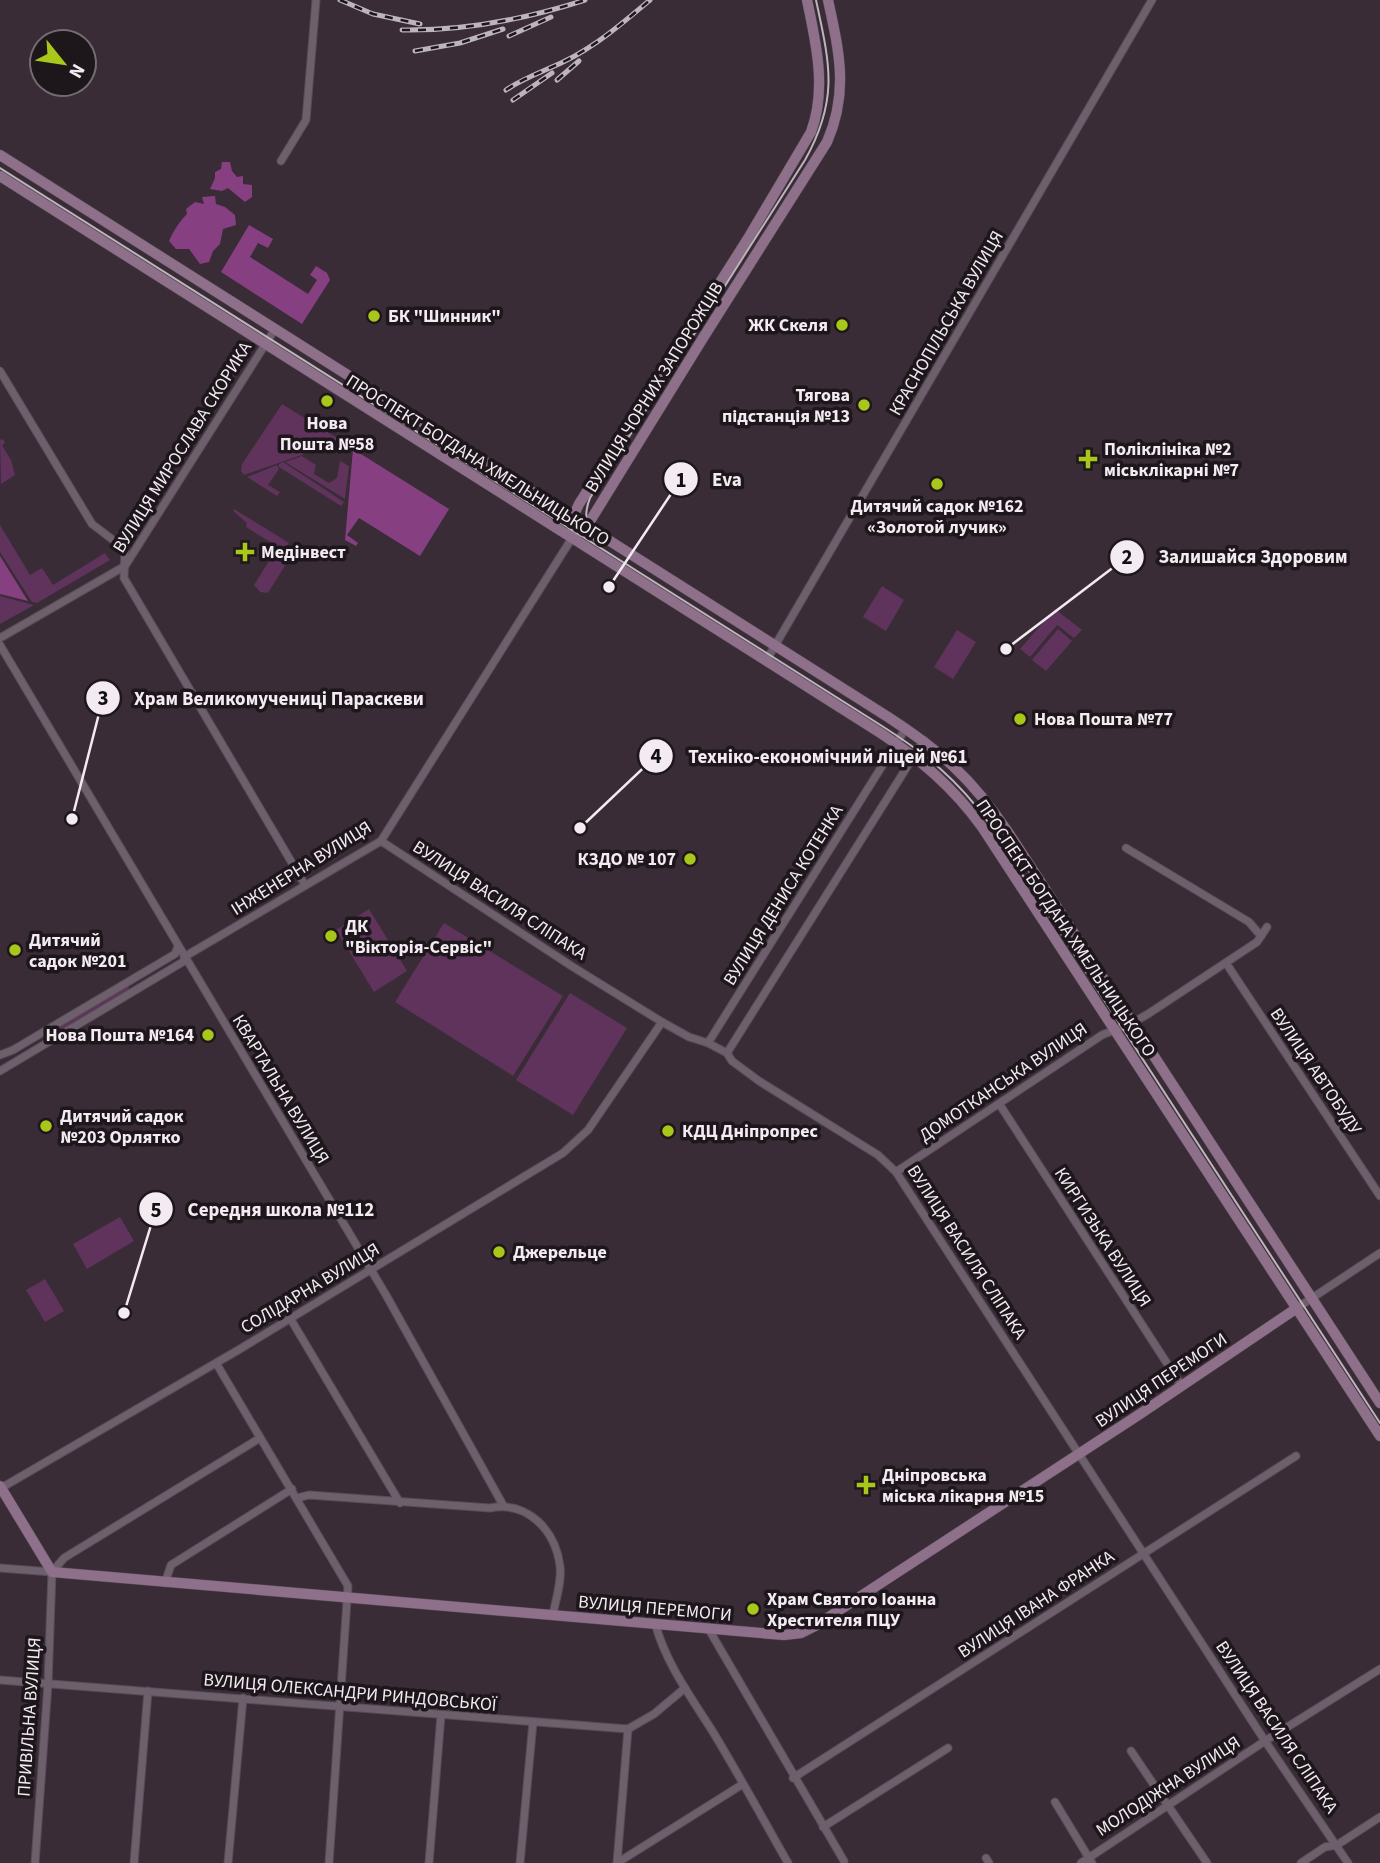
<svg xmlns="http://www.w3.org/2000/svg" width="1380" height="1863" font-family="'Source Sans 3',sans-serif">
	<rect width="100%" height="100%" fill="#392c37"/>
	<g fill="#5f335b">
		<polygon points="282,404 342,441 244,475 241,471 242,464"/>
		<polygon points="3,439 5,443 2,445 11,460 15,475 1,484 0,440"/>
		<polygon points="302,456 316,465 314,474 329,483 337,478 340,461 349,466 345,499 285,462"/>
		<polygon points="283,462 344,502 341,506 279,467 279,464"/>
		<polygon points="277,465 279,469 268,485 280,492 277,496 247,477"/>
		<polygon points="234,509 289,543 287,546 294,551 268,593 260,592 254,585 271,558 267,555 273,544 246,527 247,523 233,511"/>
		<polygon points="0,525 30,575 42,568 53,585 105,553 110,560 37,603 32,602 0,552"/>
		<polygon points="882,586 904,600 886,631 863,617"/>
		<polygon points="0,596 34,605 0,624"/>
		<polygon points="1055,609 1082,630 1074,638 1057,625 1030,657 1020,649"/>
		<polygon points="1058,629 1072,641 1046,671 1032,660"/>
		<polygon points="957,630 976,642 953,679 934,667"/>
		<polygon points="369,909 407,971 374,992 336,930"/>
		<polygon points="444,923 563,996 513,1076 395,1002"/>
		<polygon points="127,984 131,992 55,1037 51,1030"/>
		<polygon points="570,993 627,1028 573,1115 516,1080"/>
		<polygon points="120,1217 134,1241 87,1269 73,1244"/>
		<polygon points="45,1279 64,1311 45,1322 26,1290"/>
	</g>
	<g fill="#863f81">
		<polygon points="222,162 230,162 232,171 237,177 243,176 243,184 252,185 252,197 245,202 228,188 222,191 210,189 215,178 215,172 221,169"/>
		<path d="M215 196 216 204 225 207 235 215 236 225 223 229 220 244 213 251 209 262 200 264 189 249H176L169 241C174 230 179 222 187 214L186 209 195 202 204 204 202 197Z"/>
		<polygon points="249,225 273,239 268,248 258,243 250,257 308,294 317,280 310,275 316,266 327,273 330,280 302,324 221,272"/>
		<polygon points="353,449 449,509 420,556 359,518 347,535 358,543 356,546 345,540"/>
		<polygon points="0,556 28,601 0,594"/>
	</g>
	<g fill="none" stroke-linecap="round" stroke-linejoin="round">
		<g stroke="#574c56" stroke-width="9">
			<g id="street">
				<polyline points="281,161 306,120 316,0"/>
				<polyline points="0,371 92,524 125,549 124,578 305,885"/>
				<polyline points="0,638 125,566 275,329"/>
				<polyline points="0,645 386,1295 503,1505"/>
				<polyline points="766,661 1152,0"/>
				<polyline points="381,841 573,967 662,1022 689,1037 708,1043 727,1053 732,1061 759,1081 878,1155 896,1172 1265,1741 1348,1863"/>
				<polyline points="1126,848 1249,922 1261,936"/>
				<polyline points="184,957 381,841 572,538"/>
				<polyline points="1226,963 1380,1196"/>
				<polyline points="708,1043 906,728"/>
				<polyline points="727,1053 924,740"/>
				<polyline points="0,1055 13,1050 175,954 178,946"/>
				<polyline points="0,1071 186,960"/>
				<polyline points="1000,1105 1181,1385"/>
				<polyline points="896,1172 1102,1035 1132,1023 1148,1014 1257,942 1267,927"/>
				<polyline points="1297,1308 1380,1253"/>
				<polyline points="290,1318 400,1503"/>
				<polyline points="216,1363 348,1586 329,1863"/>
				<polyline points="1,1488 240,1349 563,1153 588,1130 662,1022"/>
				<path d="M297 1498 309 1495 490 1508C527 1501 555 1529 560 1566 562 1581 556 1599 553 1614"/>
				<polyline points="0,1568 52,1572"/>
				<polyline points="52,1572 64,1558 260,1438"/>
				<polyline points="165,1583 171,1565 292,1489"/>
				<path d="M655 1623C666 1664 691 1697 713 1732 739 1775 763 1819 788 1863"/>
				<polyline points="708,1628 844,1861"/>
				<polyline points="0,1680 628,1729 654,1714 685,1688"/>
				<polyline points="1131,1751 1207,1863"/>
				<polyline points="793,1778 1296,1456"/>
				<polyline points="1055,1802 1092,1863"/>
				<polyline points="823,1827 948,1748"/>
				<polyline points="986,1858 989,1863"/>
				<polyline points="35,1863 48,1684 52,1572"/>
				<polyline points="134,1863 148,1691"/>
				<polyline points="228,1863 243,1698"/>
				<polyline points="429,1863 441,1715"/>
				<polyline points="520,1863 533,1722"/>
				<polyline points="617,1863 743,1784"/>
				<polyline points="617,1863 628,1729"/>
				<polyline points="1081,1863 1265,1741 1380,1669"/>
				<polyline points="1301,1863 1325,1847 1337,1845 1380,1817"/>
			</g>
		</g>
		<g stroke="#574c56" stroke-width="11">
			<g id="secondary">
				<path d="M0 155 888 717C942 752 972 779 1008 832L1380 1403"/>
				<path d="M0 176 879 732C920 759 953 787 982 827L1380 1436"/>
				<path d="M572 538 587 526 703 338 827 142C849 92 839 51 828 0"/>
				<path d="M572 538 573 517 579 504 747 240 811 132C827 89 816 43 807 0"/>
				<polyline points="0,1486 52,1572 784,1635 801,1633 815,1626 1140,1414 1297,1308"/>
			</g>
		</g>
		<use href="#street" stroke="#6e5f6c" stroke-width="7"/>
		<use href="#secondary" stroke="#8e708b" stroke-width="10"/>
		<g stroke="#beb4bd" stroke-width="2">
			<path d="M0 168 882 726C925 753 959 781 988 822L1380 1423"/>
			<path d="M598 545C586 531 583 515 590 498L805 160C839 99 830 65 816 0"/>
		</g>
		<g stroke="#beb4bd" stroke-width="5">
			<g id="rail">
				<polyline points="340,0 373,14 420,24"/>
				<path d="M402 30C464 31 526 19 585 0"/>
				<polyline points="509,36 551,17"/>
				<polyline points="415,51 460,43 503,29"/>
				<polyline points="557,80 579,61"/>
				<path d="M506 90C525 77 545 71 565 61 596 46 624 22 650 0"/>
				<polyline points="513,100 552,73"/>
			</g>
		</g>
		<use href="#rail" stroke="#1d171c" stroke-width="2.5" stroke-dasharray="8" stroke-linecap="butt"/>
	</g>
	<g fill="#a9c71b" stroke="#1d171c" stroke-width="2.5">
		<circle cx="374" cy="316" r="7"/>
		<circle cx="842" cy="325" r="7"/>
		<circle cx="327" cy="401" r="7"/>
		<circle cx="864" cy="405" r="7"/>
		<path d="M1084.5 448.5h7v7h7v7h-7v7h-7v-7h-7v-7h7z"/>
		<circle cx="937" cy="484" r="7"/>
		<path d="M241.5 541.5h7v7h7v7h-7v7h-7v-7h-7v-7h7z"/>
		<circle cx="1020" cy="719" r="7"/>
		<circle cx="690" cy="859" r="7"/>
		<circle cx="331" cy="936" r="7"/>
		<circle cx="15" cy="950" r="7"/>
		<circle cx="208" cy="1035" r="7"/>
		<circle cx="46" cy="1126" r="7"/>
		<circle cx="668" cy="1131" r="7"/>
		<circle cx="499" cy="1252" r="7"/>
		<path d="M862.5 1474.5h7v7h7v7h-7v7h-7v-7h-7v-7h7z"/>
		<circle cx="753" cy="1609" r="7"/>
	</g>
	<g text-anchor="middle" stroke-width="7" stroke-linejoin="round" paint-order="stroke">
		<g font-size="18" font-weight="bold" fill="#f3eaf2" stroke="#1d171c" text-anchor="start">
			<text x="388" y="322">БК "Шинник"</text>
			<text x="828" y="331" text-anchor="end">ЖК Скеля</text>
			<text x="850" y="401" text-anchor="end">Тягова<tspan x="850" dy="21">пiдстанцiя №13</tspan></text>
			<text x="327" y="429" text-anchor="middle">Нова<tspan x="327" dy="21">Пошта №58</tspan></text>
			<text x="1104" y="455">Поліклініка №2<tspan x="1104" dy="21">міськлікарні №7</tspan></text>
			<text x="937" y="512" text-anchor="middle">Дитячий садок №162<tspan x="937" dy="21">«Золотой лучик»</tspan></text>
			<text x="261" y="558">Медінвест</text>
			<text x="1034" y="725">Нова Пошта №77</text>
			<text x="676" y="865" text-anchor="end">КЗДО № 107</text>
			<text x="345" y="932">ДК<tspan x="345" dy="21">"Вікторія-Сервіс"</tspan></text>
			<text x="29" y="946">Дитячий<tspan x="29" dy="21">садок №201</tspan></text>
			<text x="194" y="1041" text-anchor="end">Нова Пошта №164</text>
			<text x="60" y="1122">Дитячий садок<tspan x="60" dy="21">№203 Орлятко</tspan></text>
			<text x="682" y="1137">КДЦ Дніпропрес</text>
			<text x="513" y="1258">Джерельце</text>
			<text x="882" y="1481">Дніпровська<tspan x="882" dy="21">міська лікарня №15</tspan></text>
			<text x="767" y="1605">Храм Святого Іоанна<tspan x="767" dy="21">Хрестителя ПЦУ</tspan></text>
		</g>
		<g font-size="18" fill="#f3eaf2" stroke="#1d171c">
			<text transform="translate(946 323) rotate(-60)" y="6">КРАСНОПІЛЬСЬКА ВУЛИЦЯ</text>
			<text transform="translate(654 387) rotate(-58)" y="6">ВУЛИЦЯ ЧОРНИХ ЗАПОРОЖЦІВ</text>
			<text transform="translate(182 447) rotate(-58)" y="6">ВУЛИЦЯ МИРОСЛАВА СКОРИКА</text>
			<text transform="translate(478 460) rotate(32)" y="6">ПРОСПЕКТ БОГДАНА ХМЕЛЬНИЦЬКОГО</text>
			<text transform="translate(301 868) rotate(-32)" y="6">ІНЖЕНЕРНА ВУЛИЦЯ</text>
			<text transform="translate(783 895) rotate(-58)" y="6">ВУЛИЦЯ ДЕНИСА КОТЕНКА</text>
			<text transform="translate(500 900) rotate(33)" y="6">ВУЛИЦЯ ВАСИЛЯ СЛІПАКА</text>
			<text transform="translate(1066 928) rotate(56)" y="6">ПРОСПЕКТ БОГДАНА ХМЕЛЬНИЦЬКОГО</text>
			<text transform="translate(1316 1071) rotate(56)" y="6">ВУЛИЦЯ АВТОБУДУ</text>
			<text transform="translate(1003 1082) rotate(-34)" y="6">ДОМОТКАНСЬКА ВУЛИЦЯ</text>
			<text transform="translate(281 1089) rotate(59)" y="6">КВАРТАЛЬНА ВУЛИЦЯ</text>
			<text transform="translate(1103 1237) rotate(57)" y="6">КИРГИЗЬКА ВУЛИЦЯ</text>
			<text transform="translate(967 1252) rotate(57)" y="6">ВУЛИЦЯ ВАСИЛЯ СЛІПАКА</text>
			<text transform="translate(310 1288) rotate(-31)" y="6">СОЛІДАРНА ВУЛИЦЯ</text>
			<text transform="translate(1161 1380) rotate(-34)" y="6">ВУЛИЦЯ ПЕРЕМОГИ</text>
			<text transform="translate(1036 1604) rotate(-33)" y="6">ВУЛИЦЯ ІВАНА ФРАНКА</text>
			<text transform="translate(655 1608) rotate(5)" y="6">ВУЛИЦЯ ПЕРЕМОГИ</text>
			<text transform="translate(350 1692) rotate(5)" y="6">ВУЛИЦЯ ОЛЕКСАНДРИ РИНДОВСЬКОЇ</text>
			<text transform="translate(29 1717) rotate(-86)" y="6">ПРИВІЛЬНА ВУЛИЦЯ</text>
			<text transform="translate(1277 1727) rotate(56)" y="6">ВУЛИЦЯ ВАСИЛЯ СЛІПАКА</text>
			<text transform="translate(1168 1786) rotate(-33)" y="6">МОЛОДІЖНА ВУЛИЦЯ</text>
		</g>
	</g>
	<path fill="none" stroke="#f3eaf2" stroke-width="2.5" d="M609 587L681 479M1006 649L1127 557M72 819L103 698M580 828L656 756M124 1313L156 1209"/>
	<g fill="#f3eaf2" stroke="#1d171c" stroke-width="2.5">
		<circle cx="609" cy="587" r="7"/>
		<circle cx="1006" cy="649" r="7"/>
		<circle cx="72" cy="819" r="7"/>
		<circle cx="580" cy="828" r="7"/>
		<circle cx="124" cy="1313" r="7"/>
		<circle cx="681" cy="479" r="18"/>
		<circle cx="1127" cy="557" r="18"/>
		<circle cx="103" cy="698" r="18"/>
		<circle cx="656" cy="756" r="18"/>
		<circle cx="156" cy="1209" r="18"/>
	</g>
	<g font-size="21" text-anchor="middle" font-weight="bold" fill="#111">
		<text x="681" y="487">1</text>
		<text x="1127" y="564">2</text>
		<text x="103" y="705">3</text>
		<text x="656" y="763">4</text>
		<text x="156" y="1217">5</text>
	</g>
	<g font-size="19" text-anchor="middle" font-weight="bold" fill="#f3eaf2" stroke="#1d171c" stroke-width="7" stroke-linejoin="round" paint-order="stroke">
		<text x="727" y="486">Eva</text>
		<text x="1253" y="563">Залишайся Здоровим</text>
		<text x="279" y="705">Храм Великомучениці Параскеви</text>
		<text x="828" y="763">Техніко-економічний ліцей №61</text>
		<text x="281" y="1216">Середня школа №112</text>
	</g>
	<g transform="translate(63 63) rotate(120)"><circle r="33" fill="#1d171c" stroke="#736b72" stroke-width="2"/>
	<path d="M0-5L12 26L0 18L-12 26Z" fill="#a9c71b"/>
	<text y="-10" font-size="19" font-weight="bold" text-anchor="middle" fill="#f3eaf2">N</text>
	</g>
</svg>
